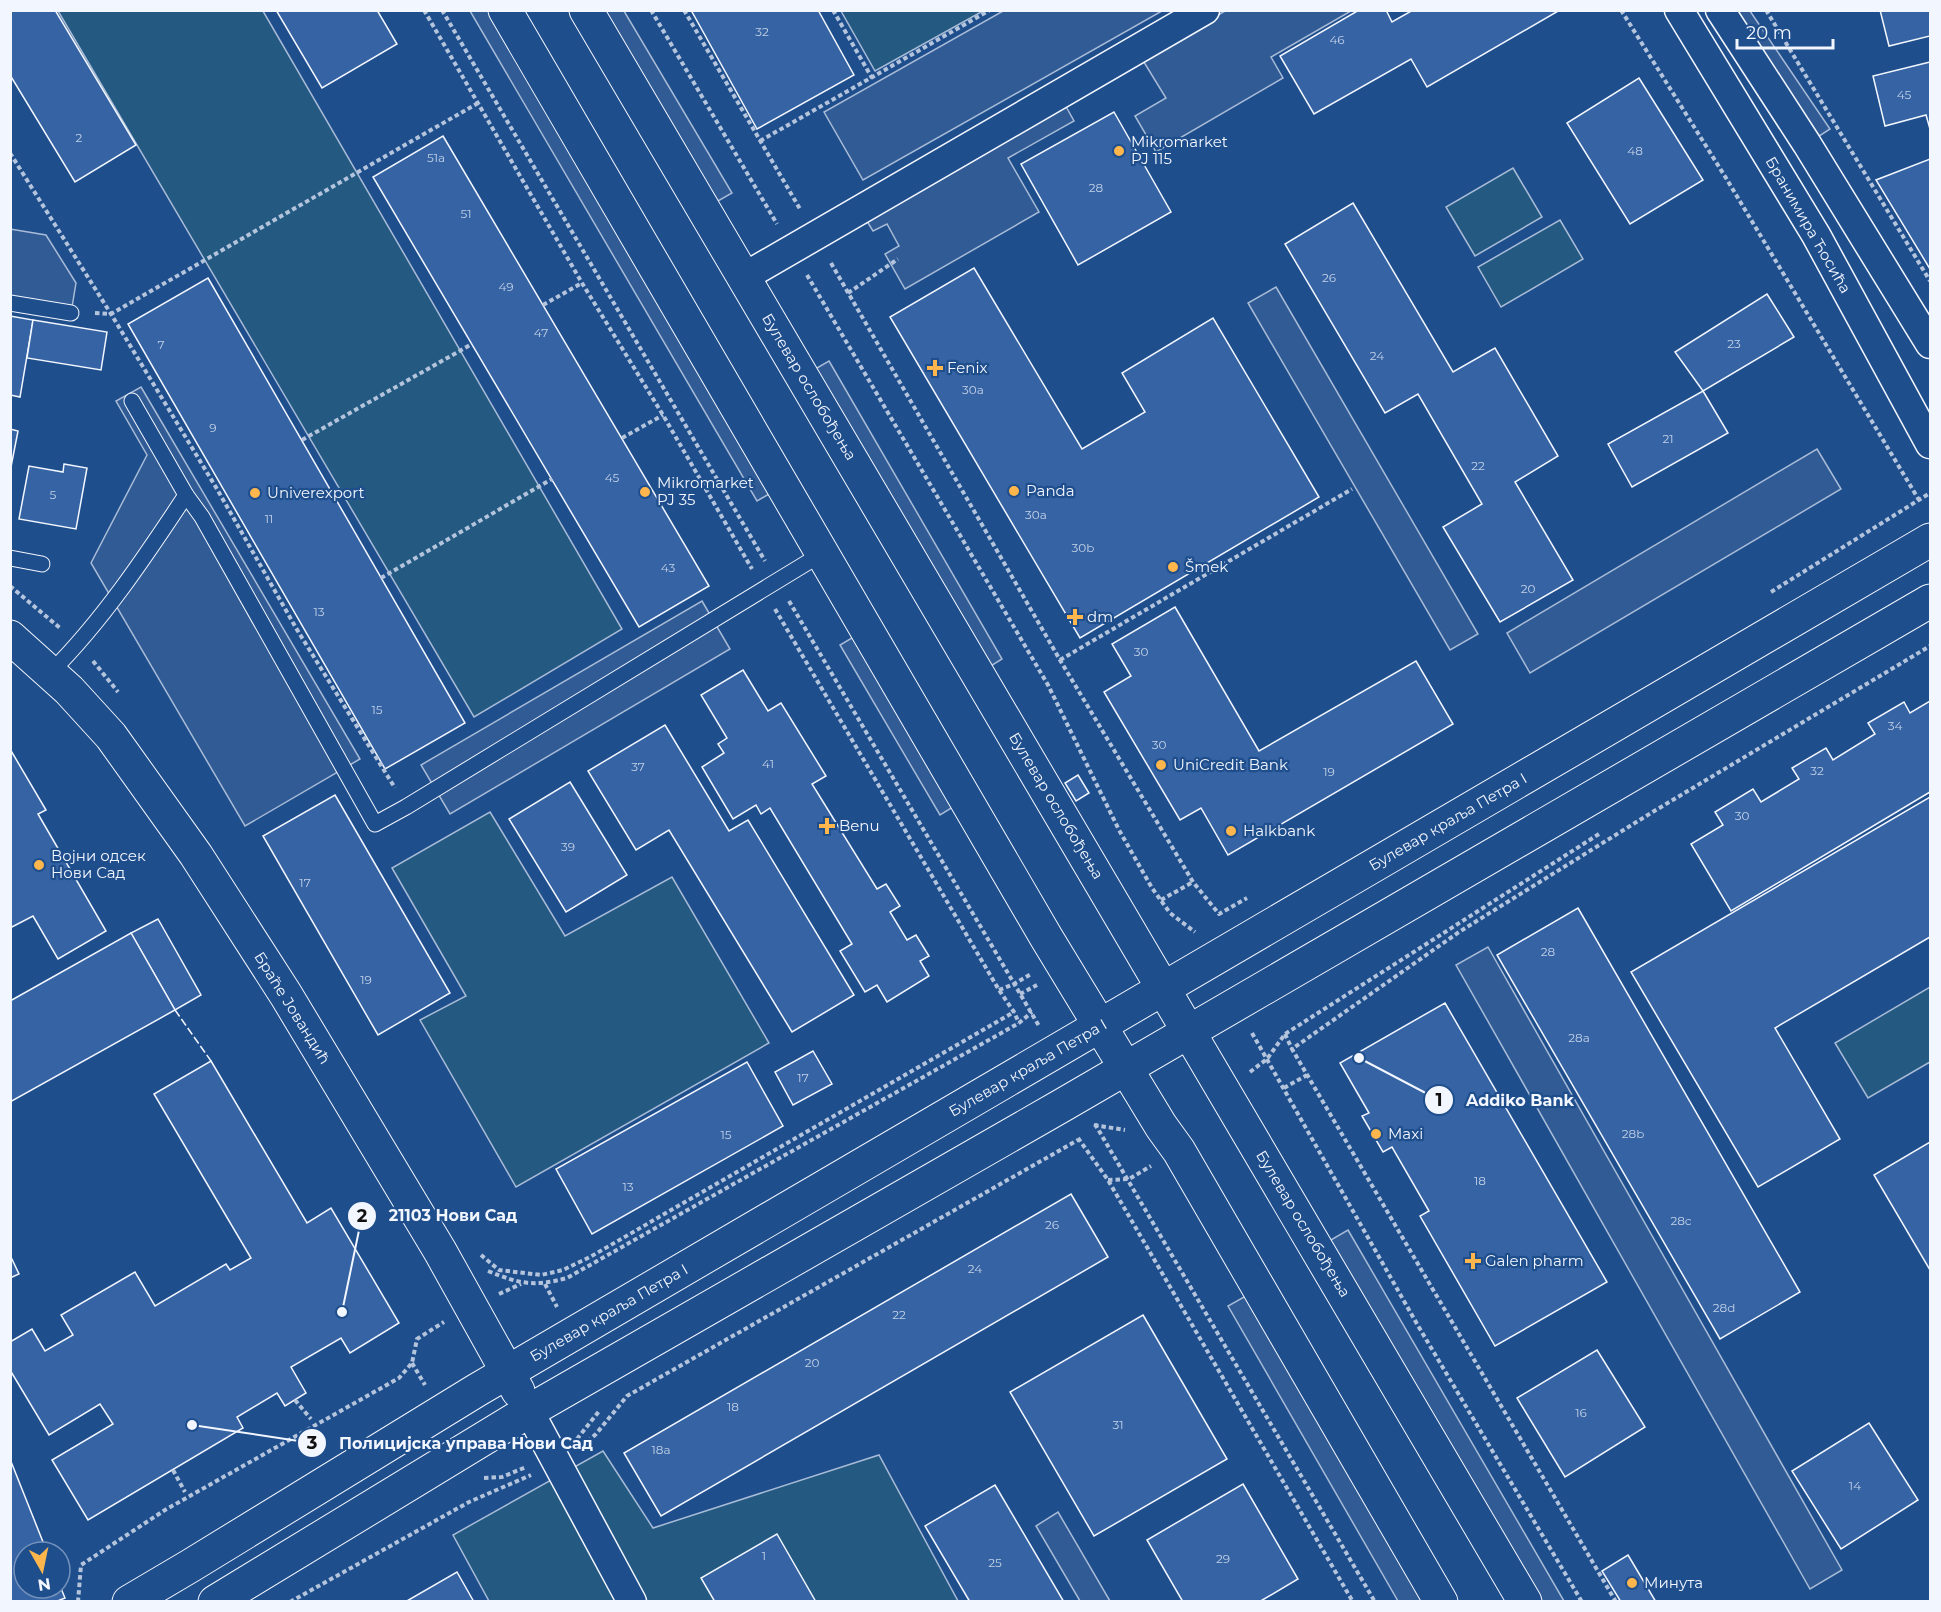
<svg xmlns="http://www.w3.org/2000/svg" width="1941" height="1612" font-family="Montserrat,sans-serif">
	<rect width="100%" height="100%" fill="#1f4e8c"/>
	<g fill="#245a82" stroke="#a8bbd7" stroke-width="1.5">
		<polygon points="58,11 263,11 622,629 474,717"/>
		<polygon points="841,11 983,11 875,71"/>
		<polygon points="1513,168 1542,217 1475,256 1446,207"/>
		<polygon points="1560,220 1583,259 1501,307 1478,267"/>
		<polygon points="490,812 565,936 672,877 769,1043 516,1187 420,1020 466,996 392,868"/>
		<polygon points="1930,987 1930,1062 1868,1098 1835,1043"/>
		<polygon points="603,1451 653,1528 879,1455 958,1601 489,1601 453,1535"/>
	</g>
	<g fill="#305b95" stroke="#a8bbd7" stroke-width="1.5">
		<polygon points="470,11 505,11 783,486 757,501"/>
		<polygon points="587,11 624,11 732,193 704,209"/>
		<polygon points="1003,11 1162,11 863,180 824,112"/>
		<polygon points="1225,11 1351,11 1271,57 1283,78 1156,152 1135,116 1166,98 1142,59"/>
		<polygon points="1724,11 1750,11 1830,129 1807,144"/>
		<polygon points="1064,103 1074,121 1008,158 1039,212 905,289 885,254 899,246 887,224 873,231 865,218"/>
		<polygon points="10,229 46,235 76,283 71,313 11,303"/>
		<polygon points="1276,287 1478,634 1450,650 1248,303"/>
		<polygon points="829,361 1002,659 978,674 803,376"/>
		<polygon points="141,387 360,759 245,826 91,563 147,455 116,401"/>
		<polygon points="1817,449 1841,489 1530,673 1507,633"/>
		<polygon points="702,601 730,649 450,814 421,765"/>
		<polygon points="867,629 966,799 940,815 840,645"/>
		<polygon points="1488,947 1842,1570 1810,1589 1456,965"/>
		<polygon points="1348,1230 1564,1601 1525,1601 1317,1248"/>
		<polygon points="1260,1288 1441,1601 1398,1601 1228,1306"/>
		<polygon points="1058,1512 1110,1601 1080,1601 1036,1526"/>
	</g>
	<g fill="#3563a3" stroke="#f2f6ff" stroke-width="1.5">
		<polygon points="10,10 55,10 136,145 75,182 10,75"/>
		<polygon points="276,10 377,10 397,44 322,88"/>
		<polygon points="691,10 818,10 854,75 757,129"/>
		<polygon points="1359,10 1386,10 1392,22 1413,10 1560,10 1427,87 1411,59 1314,114 1280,56"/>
		<polygon points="1880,10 1930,10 1930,36 1889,46"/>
		<polygon points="1930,62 1930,129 1926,115 1885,126 1873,76"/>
		<polygon points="1639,78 1703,180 1630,224 1567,123"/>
		<polygon points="1114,112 1171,212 1078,265 1021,164"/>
		<polygon points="443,136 709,586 639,627 373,177"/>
		<polygon points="1930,159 1930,269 1876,180"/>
		<polygon points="1353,203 1453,372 1495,348 1558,456 1515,482 1573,580 1500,622 1443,527 1482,504 1418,394 1385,413 1285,244"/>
		<polygon points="974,268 1082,449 1145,412 1122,373 1213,318 1319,497 1080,638 890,317"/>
		<polygon points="208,278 465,723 385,769 128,324"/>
		<polygon points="1767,294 1794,337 1703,391 1675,352"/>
		<polygon points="10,316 33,320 20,397 10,395"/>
		<polygon points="33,320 107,332 101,370 27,358"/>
		<polygon points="1703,391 1728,433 1632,487 1608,444"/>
		<polygon points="10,429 18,431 10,472"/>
		<polygon points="64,464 87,468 76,529 19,519 29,466 63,472"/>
		<polygon points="1175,607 1259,751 1416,661 1453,724 1228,855 1201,808 1180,820 1104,692 1131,676 1112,644"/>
		<polygon points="743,670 768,711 781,703 826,776 812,784 877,889 886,884 900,906 890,912 907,940 916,935 929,956 920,961 929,976 887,1002 877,985 865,992 840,951 852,944 770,808 761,814 756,805 733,819 702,767 724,753 718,744 727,738 701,695"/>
		<polygon points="1930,701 1930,792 1731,911 1691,844 1723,825 1715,812 1753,789 1761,802 1799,779 1792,768 1826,748 1833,760 1875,734 1868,723 1904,702 1910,713"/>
		<polygon points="665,725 729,831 748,820 854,995 792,1032 669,830 636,850 588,771"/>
		<polygon points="10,749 46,810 38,814 106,931 58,959 33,916 10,928"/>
		<polygon points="1078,775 1089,793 1076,801 1065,783"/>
		<polygon points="570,782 627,875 566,912 509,819"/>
		<polygon points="335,795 450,993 378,1035 263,836"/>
		<polygon points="1930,797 1930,937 1775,1028 1840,1139 1758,1187 1631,972"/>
		<polygon points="1578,908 1800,1292 1720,1339 1497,955"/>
		<polygon points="158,919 201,995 175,1010 131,933"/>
		<polygon points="131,933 175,1010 10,1102 10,1001"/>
		<polygon points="1445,1003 1607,1282 1495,1346 1420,1216 1429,1211 1392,1147 1383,1152 1362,1116 1369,1113 1340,1063"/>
		<polygon points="813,1051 832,1084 793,1105 775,1072"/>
		<polygon points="211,1061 307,1223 331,1208 399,1323 350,1353 341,1338 291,1367 306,1393 285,1406 277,1393 237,1417 243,1428 88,1520 52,1460 113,1424 100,1404 49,1435 10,1370 10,1342 32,1329 45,1351 73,1335 61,1315 135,1272 155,1306 226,1264 230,1270 251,1258 154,1094"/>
		<polygon points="747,1062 783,1126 592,1234 556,1169"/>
		<polygon points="1930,1142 1930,1270 1874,1175"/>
		<polygon points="1071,1194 1108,1257 661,1516 624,1453"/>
		<polygon points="10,1255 19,1274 10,1278"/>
		<polygon points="1143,1315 1227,1459 1094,1536 1010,1392"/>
		<polygon points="1597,1350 1645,1427 1565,1477 1517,1398"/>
		<polygon points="1869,1423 1918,1500 1841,1549 1792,1471"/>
		<polygon points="10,1459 47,1552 24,1552 24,1588 60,1588 60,1586 65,1598 55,1602 10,1602"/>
		<polygon points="1243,1484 1298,1579 1259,1602 1183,1602 1147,1540"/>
		<polygon points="995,1485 1064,1602 970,1602 925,1526"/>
		<polygon points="777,1534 816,1602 715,1602 701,1578"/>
		<polygon points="1628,1555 1656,1602 1621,1602 1602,1571"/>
		<polygon points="457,1572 474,1602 405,1602"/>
	</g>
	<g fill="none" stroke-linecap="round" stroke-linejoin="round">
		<g stroke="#f2f6ff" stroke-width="17">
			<g id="lane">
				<polyline points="10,303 71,313"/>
				<polyline points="132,401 186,495 202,517 375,824 406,807 823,553"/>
				<polyline points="10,558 42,564"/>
				<path d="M51 672C103 620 145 557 186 495"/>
			</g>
		</g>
		<g stroke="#f2f6ff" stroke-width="31">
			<g id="street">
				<polyline points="1679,10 1816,235 1930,444"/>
				<polyline points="1720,10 1807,144 1930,344"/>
				<polyline points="744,277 1205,10"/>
				<polyline points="529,1411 632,1602"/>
			</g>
		</g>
		<g stroke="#f2f6ff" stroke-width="35">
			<g id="secondary">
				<polyline points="505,10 1046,937 1161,1126 1179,1151 1441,1602"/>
				<polyline points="586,10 1525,1602"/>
				<polyline points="10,637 69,690 111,736 196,855 286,995 440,1251 518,1391"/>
				<polyline points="129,1602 190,1566 477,1390 1930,540"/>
				<polyline points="215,1602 529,1411 1061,1106 1930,601"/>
			</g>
		</g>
		<g stroke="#b3c4dc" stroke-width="4" stroke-dasharray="4.5 3" stroke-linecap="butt">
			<polyline points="424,10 582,283 663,415 752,569"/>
			<polyline points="442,10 765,561"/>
			<polyline points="651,10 777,224"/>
			<polyline points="684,10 800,209"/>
			<polyline points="833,10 872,78"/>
			<polyline points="1621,10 1726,178 1919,500"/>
			<polyline points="1766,10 1930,281"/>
			<polyline points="760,141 990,10"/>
			<polyline points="10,153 111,314 217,489 296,628 395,788"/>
			<polyline points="831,263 1060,660 1193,882 1219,914 1247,898"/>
			<polyline points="807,275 1048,685 1119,830 1152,888 1170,913 1195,932"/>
			<polyline points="848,293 898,259"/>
			<polyline points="543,305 582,283"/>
			<polyline points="95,313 111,314 478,103"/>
			<polyline points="622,438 663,415"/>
			<polyline points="302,440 472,344"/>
			<polyline points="381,578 552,479"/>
			<polyline points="10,586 60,628"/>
			<polyline points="1771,592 1930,493"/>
			<polyline points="789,601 1039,1026"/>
			<polyline points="775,609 999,990 1014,1012 1019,1023"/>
			<polyline points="1060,660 1352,489"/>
			<polyline points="93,661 118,692"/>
			<polyline points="1161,900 1193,882"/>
			<polyline points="999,990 1014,984 1031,974"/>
			<polyline points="1020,994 1037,985"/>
			<polyline points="1252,1033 1417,1324 1582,1602"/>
			<polyline points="1285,1034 1292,1049"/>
			<polyline points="1250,1072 1267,1059 1285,1034 1599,834"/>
			<polyline points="1284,1088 1307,1075"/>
			<polyline points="1095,1124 1375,1602"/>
			<polyline points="1094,1125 1125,1130"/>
			<polyline points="1078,1138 1108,1180 1353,1602"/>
			<polyline points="1108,1180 1129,1179 1151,1166"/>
			<polyline points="481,1255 499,1270 541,1275 563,1270 590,1257 1014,1012"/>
			<path d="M488 1271C520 1284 533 1287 567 1278L1019 1023 1032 1012"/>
			<polyline points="545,1284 557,1307"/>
			<polyline points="499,1294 521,1284"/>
			<polyline points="412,1363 425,1385"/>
			<polyline points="295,1400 311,1419"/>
			<polyline points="577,1439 600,1410"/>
			<polyline points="582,1447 596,1434 627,1396 1078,1140"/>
			<polyline points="173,1470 185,1492"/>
			<polyline points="484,1478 502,1477 526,1467"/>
			<polyline points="78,1602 81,1565 165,1510 399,1378 412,1363 417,1339 444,1322"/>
			<polyline points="290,1602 469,1502 531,1475"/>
			<polyline points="1616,1602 1292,1049 1459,932 1651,813 1930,646"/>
		</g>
		<use href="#lane" stroke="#1f4e8c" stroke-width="15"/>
		<use href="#street" stroke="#1f4e8c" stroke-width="28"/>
		<use href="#secondary" stroke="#1f4e8c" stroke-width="33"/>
		<polyline stroke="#f2f6ff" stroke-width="1.5" stroke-dasharray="8 3" stroke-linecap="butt" points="175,1010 211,1061"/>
	</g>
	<g fill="#ffb74d" stroke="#1f4e8c" stroke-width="2">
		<circle cx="1119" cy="151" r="6"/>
		<path d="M932 359h6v6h6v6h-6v6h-6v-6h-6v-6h6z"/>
		<circle cx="1014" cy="491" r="6"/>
		<circle cx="645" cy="492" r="6"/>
		<circle cx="255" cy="493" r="6"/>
		<circle cx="1173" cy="567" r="6"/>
		<path d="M1072 608h6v6h6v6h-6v6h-6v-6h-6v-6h6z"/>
		<circle cx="1161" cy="765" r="6"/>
		<path d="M824 817h6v6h6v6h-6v6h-6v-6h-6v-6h6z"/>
		<circle cx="1231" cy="831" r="6"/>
		<circle cx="39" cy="865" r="6"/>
		<circle cx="1376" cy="1134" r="6"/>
		<path d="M1470 1252h6v6h6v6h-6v6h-6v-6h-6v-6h6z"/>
		<circle cx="1632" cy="1583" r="6"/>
	</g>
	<g text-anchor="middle" stroke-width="4.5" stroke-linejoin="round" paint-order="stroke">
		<g font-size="12" fill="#c3d1e8">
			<text x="762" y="36">32</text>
			<text x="1337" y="44">46</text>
			<text x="1904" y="99">45</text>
			<text x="79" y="142">2</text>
			<text x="1635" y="155">48</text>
			<text x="436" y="162">51a</text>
			<text x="1096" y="192">28</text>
			<text x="466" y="218">51</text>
			<text x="1329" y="282">26</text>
			<text x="506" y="291">49</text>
			<text x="541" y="337">47</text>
			<text x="1734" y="348">23</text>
			<text x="161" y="349">7</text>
			<text x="1377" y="360">24</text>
			<text x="973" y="394">30a</text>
			<text x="213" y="432">9</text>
			<text x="1668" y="443">21</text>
			<text x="1478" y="470">22</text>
			<text x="612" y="482">45</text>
			<text x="53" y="499">5</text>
			<text x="1036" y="519">30a</text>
			<text x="269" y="523">11</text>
			<text x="1083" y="552">30b</text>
			<text x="668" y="572">43</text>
			<text x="1528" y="593">20</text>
			<text x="319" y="616">13</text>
			<text x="1141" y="656">30</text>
			<text x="377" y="714">15</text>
			<text x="1895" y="730">34</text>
			<text x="1159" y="749">30</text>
			<text x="768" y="768">41</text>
			<text x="638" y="771">37</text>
			<text x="1817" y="775">32</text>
			<text x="1329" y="776">19</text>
			<text x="1742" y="820">30</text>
			<text x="568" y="851">39</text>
			<text x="305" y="887">17</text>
			<text x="1548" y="956">28</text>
			<text x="366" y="984">19</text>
			<text x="1579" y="1042">28a</text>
			<text x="803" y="1082">17</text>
			<text x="1633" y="1138">28b</text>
			<text x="726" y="1139">15</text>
			<text x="1480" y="1185">18</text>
			<text x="628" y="1191">13</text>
			<text x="1681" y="1225">28c</text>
			<text x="1052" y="1229">26</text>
			<text x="975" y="1273">24</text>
			<text x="1724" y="1312">28d</text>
			<text x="899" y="1319">22</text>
			<text x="812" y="1367">20</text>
			<text x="733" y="1411">18</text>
			<text x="1581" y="1417">16</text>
			<text x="1118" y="1429">31</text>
			<text x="661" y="1454">18a</text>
			<text x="1855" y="1490">14</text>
			<text x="764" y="1560">1</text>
			<text x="1223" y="1563">29</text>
			<text x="995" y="1567">25</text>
		</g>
		<g font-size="15" fill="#f2f6ff" stroke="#1f4e8c" text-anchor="start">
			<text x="1131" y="147">Mikromarket<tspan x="1131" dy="17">PJ 115</tspan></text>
			<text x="947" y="373">Fenix</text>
			<text x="657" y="488">Mikromarket<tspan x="657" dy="17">PJ 35</tspan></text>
			<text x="1026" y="496">Panda</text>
			<text x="267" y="498">Univerexport</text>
			<text x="1185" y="572">Šmek</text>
			<text x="1087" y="622">dm</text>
			<text x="1173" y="770">UniCredit Bank</text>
			<text x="839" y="831">Benu</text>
			<text x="1243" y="836">Halkbank</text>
			<text x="51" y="861">Војни одсек<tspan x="51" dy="17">Нови Сад</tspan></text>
			<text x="1388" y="1139">Maxi</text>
			<text x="1485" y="1266">Galen pharm</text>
			<text x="1644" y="1588">Минута</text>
		</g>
		<g font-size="15" fill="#f2f6ff" stroke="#1f4e8c">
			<text transform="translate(1808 225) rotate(60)" y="5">Бранимира Ћосића</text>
			<text transform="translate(809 387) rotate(59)" y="5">Булевар ослобођења</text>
			<text transform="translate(1056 806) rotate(59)" y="5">Булевар ослобођења</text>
			<text transform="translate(1448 822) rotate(-30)" y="5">Булевар краља Петра I</text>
			<text transform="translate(292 1008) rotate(58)" y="5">Браће Јовандић</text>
			<text transform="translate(1028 1068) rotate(-30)" y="5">Булевар краља Петра I</text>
			<text transform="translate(1303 1224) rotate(59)" y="5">Булевар ослобођења</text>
			<text transform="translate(609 1313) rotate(-30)" y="5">Булевар краља Петра I</text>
		</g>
	</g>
	<path fill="none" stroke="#f2f6ff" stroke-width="2" d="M1359 1058L1439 1100M342 1312L362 1216M192 1425L312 1443"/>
	<g fill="#f2f6ff" stroke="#1f4e8c" stroke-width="2">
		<circle cx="1359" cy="1058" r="6"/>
		<circle cx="342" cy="1312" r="6"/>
		<circle cx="192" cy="1425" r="6"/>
		<circle cx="1439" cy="1100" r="15"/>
		<circle cx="362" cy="1216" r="15"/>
		<circle cx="312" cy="1443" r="15"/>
	</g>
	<g font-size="18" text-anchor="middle" font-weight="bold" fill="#111">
		<text x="1439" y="1106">1</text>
		<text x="362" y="1222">2</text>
		<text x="312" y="1449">3</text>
	</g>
	<g font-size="16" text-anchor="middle" font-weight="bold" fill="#f2f6ff" stroke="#1f4e8c" stroke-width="4.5" stroke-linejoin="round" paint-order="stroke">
		<text x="1520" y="1106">Addiko Bank</text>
		<text x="453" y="1221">21103 Нови Сад</text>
		<text x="466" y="1449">Полицијска управа Нови Сад</text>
	</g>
	<rect width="1941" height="1612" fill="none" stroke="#f2f6ff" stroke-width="24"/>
	<g transform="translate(42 1570) rotate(171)"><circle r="28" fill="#1f4e8c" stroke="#7391ba" stroke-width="1.5"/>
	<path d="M0-4.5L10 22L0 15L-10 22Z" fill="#ffb74d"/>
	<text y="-9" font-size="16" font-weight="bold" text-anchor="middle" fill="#f2f6ff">N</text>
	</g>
	<path d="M1737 39v9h96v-9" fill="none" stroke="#f2f6ff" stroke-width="3"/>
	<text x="1746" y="39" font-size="18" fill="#f2f6ff" stroke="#1f4e8c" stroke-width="4.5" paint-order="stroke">20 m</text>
</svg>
